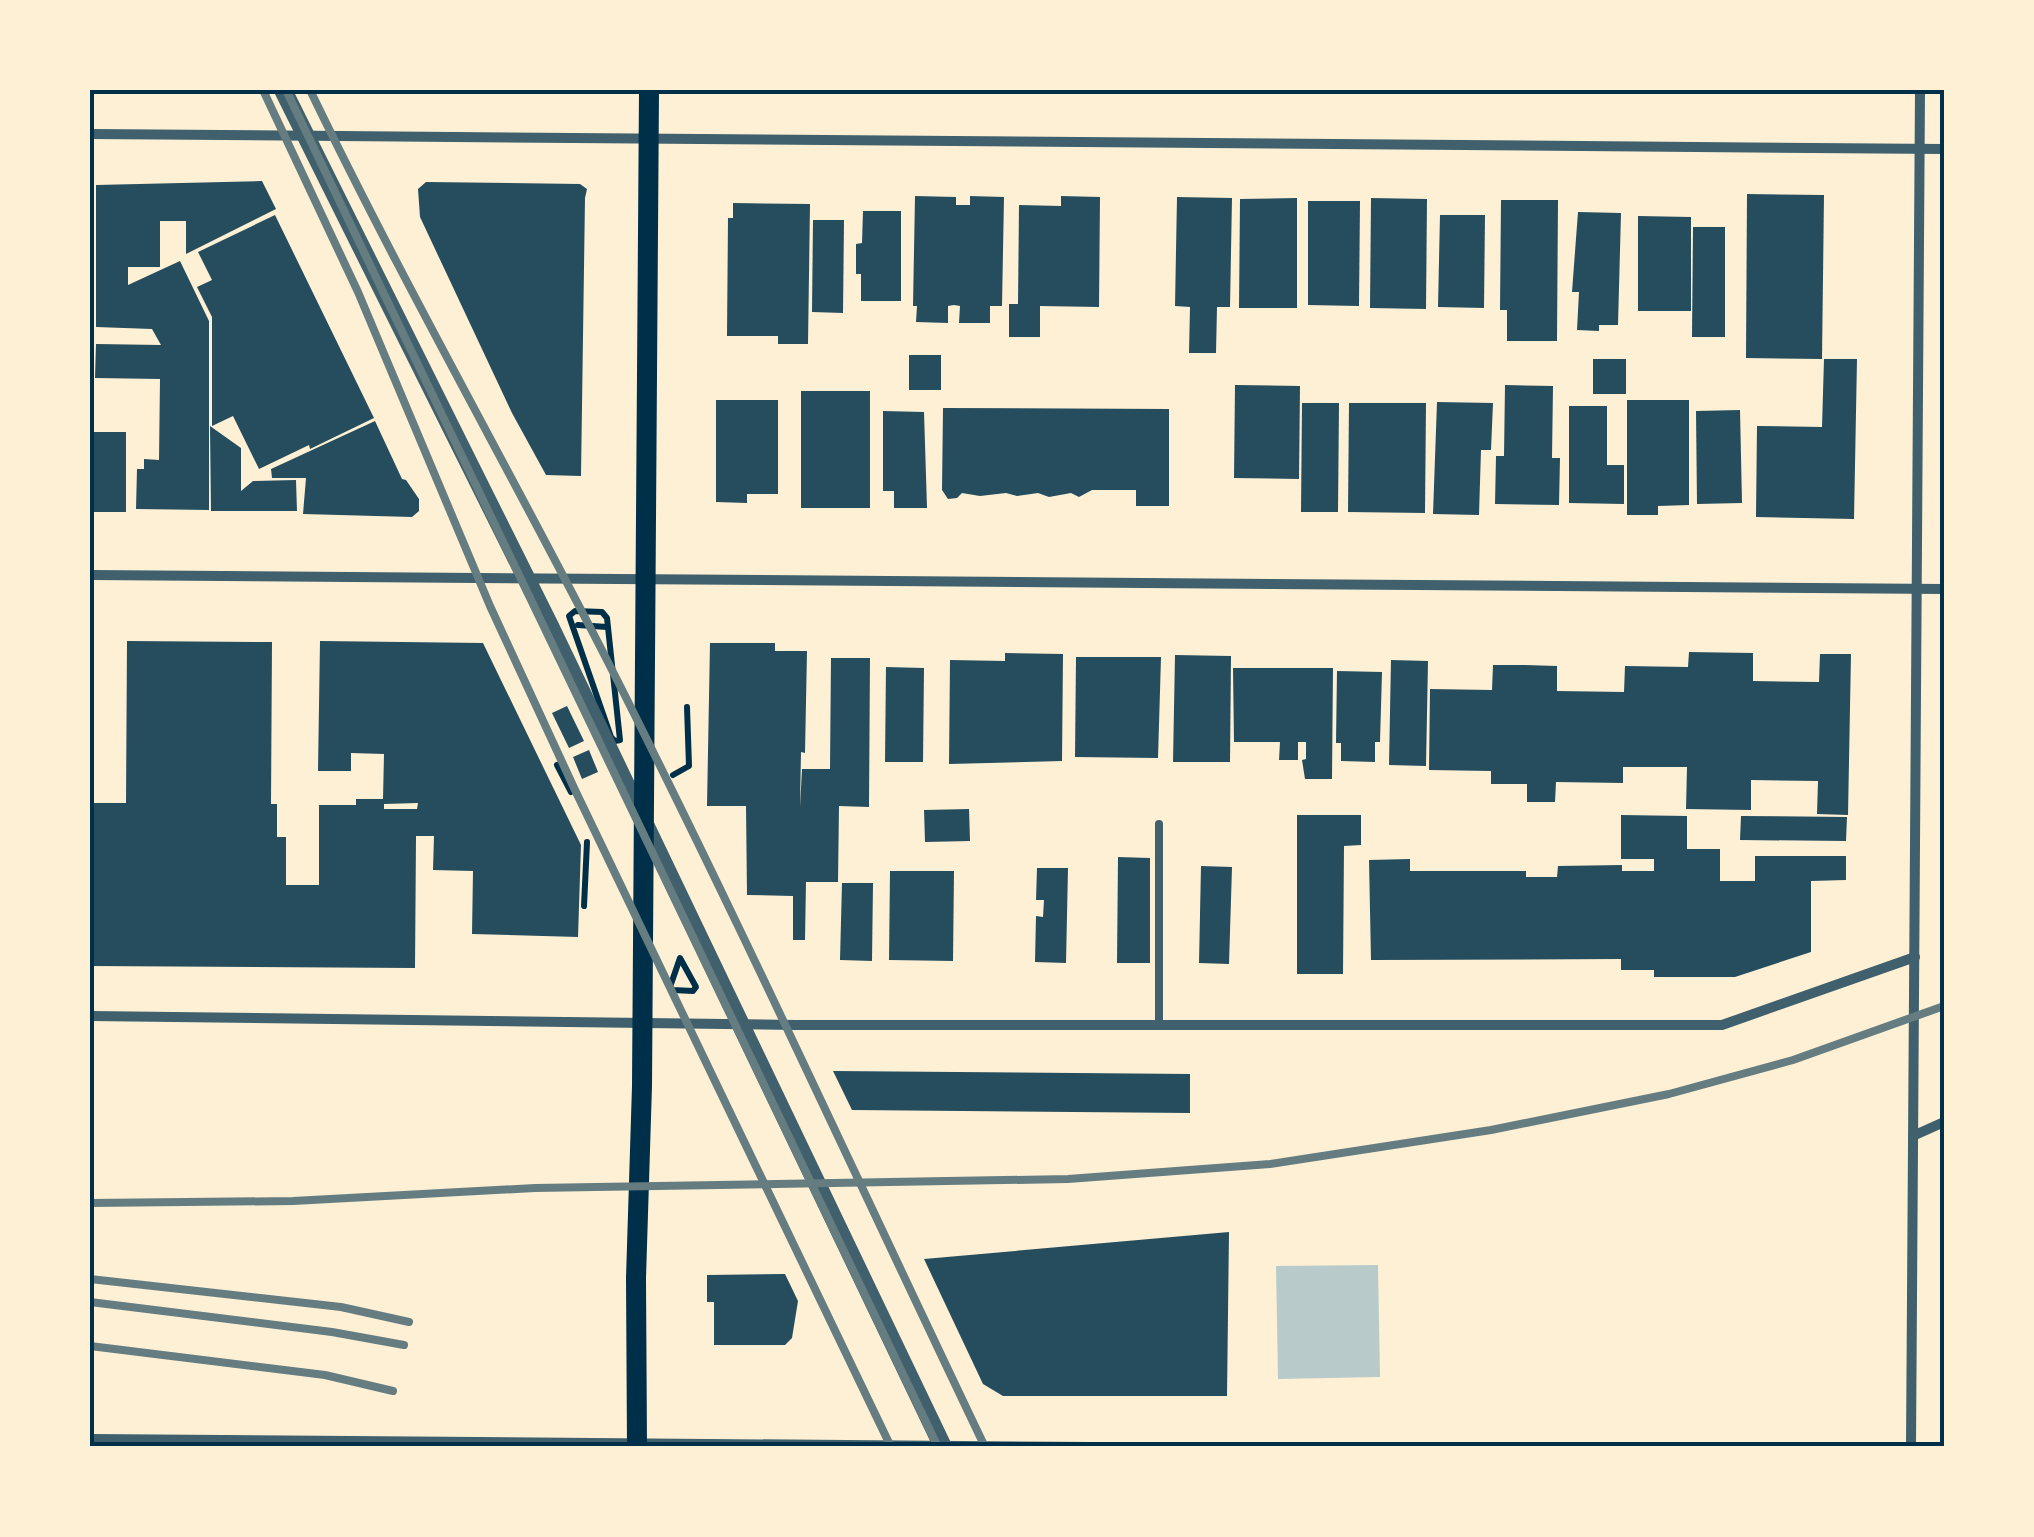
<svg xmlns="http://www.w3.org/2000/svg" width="2034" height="1537" font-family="Signika,sans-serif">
	<rect width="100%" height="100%" fill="#fdf0d5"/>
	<polygon fill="#b9caca" points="1378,1265 1380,1377 1278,1379 1276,1266"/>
	<g fill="#264d5e" fill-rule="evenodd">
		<polygon points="262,181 276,209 186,254 186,221 160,221 160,267 128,267 128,285 180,261 209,321 209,510 136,509 137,469 144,469 144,459 159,460 160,379 95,378 96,344 161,345 152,329 96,327 96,185"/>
		<polygon points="426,182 580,184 587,189 585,198 581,476 546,475 512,413 420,217 418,189"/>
		<polygon points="1747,194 1824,195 1822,359 1746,358"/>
		<polygon points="915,196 956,197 956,205 970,205 970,196 1004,197 1002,306 990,306 990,323 959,323 960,306 954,305 948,306 948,323 916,322 917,306 913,306"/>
		<polygon points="1061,196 1100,197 1099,307 1040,306 1040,337 1009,337 1009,304 1018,304 1019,205 1061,206"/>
		<polygon points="1177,197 1232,198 1230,307 1217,307 1216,353 1189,353 1190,307 1175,306"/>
		<polygon points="1297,198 1297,308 1239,308 1240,199"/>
		<polygon points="1371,198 1427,199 1426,309 1370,308"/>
		<polygon points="1501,200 1558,200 1557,341 1507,341 1507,310 1500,310"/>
		<polygon points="1308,201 1360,201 1359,306 1308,305"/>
		<polygon points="733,203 810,204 808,344 778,344 778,336 727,336 728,218 733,218"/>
		<polygon points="863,211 901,211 901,301 861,301 861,274 856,274 856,244 862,243"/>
		<polygon points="1578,212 1621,213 1618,325 1599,325 1599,331 1577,330 1579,292 1572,292"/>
		<polygon points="275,215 374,418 310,449 309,445 259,469 233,416 212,426 212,317 197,287 212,280 198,252"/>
		<polygon points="1440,215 1485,215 1484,308 1438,307"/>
		<polygon points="1638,216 1691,217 1691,311 1638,311"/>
		<polygon points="813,220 844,220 843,313 812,312"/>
		<polygon points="1693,227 1725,227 1725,337 1692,337"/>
		<rect x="909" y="355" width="32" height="35"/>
		<rect x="1593" y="359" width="33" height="35"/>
		<polygon points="1824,359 1857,359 1854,519 1756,517 1757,426 1822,427"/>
		<polygon points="1235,385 1300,386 1299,479 1234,478"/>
		<polygon points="1505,385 1553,386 1552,458 1560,458 1559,505 1495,504 1496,456 1504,456"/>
		<rect x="801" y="391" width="69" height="117"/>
		<polygon points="716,400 778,400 778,494 747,494 747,503 716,502"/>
		<polygon points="1627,400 1689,400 1689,505 1658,506 1658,515 1627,515"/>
		<polygon points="1437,402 1493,403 1491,450 1481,450 1479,515 1433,514"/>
		<polygon points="1302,403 1339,403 1338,512 1301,512"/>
		<polygon points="1349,403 1426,403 1425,513 1348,512"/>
		<polygon points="1569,406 1607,406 1607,465 1624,465 1624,504 1569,503"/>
		<polygon points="943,408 1169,409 1169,506 1136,506 1136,490 1092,490 1079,497 1071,493 1049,497 1038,493 1017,496 1006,493 980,496 962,493 957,498 948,499 942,490"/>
		<polygon points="1740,410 1742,503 1697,504 1696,411"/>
		<polygon points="883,411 924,412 927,508 894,508 894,491 883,491"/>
		<polygon points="375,421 402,479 406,480 419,499 419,511 412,517 303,514 306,478 272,478 271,469"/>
		<polygon points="210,426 241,448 241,491 253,481 296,480 297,511 211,511"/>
		<polygon points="90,432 126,432 126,512 93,512 93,493 90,493"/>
		<path d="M127 641 272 642 271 804H277V837H286V885H319V805H356V799H383L384 754 351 753V771H318L320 641 483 643 581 845 578 937 472 934 473 871 433 870 434 836H416L415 968 90 966 92 803H126ZM418 803 417 809H384V804Z"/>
		<polygon points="710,643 775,643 775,651 807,651 805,753 801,752 800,807 802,769 830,769 831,658 870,658 869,807 839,806 838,882 806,882 805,940 793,940 793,896 747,895 746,806 707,806"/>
		<polygon points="1689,652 1753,653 1753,681 1819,682 1820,654 1851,654 1848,815 1817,814 1818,781 1751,780 1751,810 1686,809 1687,767 1623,767 1623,783 1556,782 1555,802 1527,802 1527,784 1491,784 1491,771 1429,770 1430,689 1492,690 1493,665 1525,665 1557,666 1557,691 1624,692 1625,666 1688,667"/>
		<polygon points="1005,653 1063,654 1062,761 949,764 950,660 1005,661"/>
		<polygon points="1175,655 1231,656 1230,762 1173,762"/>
		<polygon points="1076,657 1161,657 1158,758 1075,757"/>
		<polygon points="1391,660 1428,661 1426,766 1389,765"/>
		<polygon points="886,667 924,668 923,762 885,762"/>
		<polygon points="1233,668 1333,668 1332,779 1305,779 1302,760 1306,759 1306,742 1298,742 1298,760 1279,760 1280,742 1234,742"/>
		<polygon points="1337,671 1382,672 1380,742 1375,742 1375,762 1341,761 1341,743 1336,743"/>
		<polygon points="567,706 584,741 569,748 552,713"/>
		<polygon points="589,750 598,772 582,779 573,757"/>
		<polygon points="969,809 970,841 925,842 924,810"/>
		<polygon points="1297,815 1361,815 1361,845 1344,846 1343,974 1297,974"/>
		<polygon points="1621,815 1687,816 1687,849 1720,849 1720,881 1755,881 1755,856 1846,856 1846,880 1811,881 1811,952 1735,977 1654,977 1654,970 1621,970 1621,959 1371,960 1369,860 1410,859 1410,871 1526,871 1526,877 1557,877 1558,866 1622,865 1622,871 1654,871 1654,859 1621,859"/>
		<polygon points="1741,816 1847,817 1846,841 1740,840"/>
		<polygon points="1118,857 1150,858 1150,963 1117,963"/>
		<polygon points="1201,866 1232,867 1229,964 1199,963"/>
		<polygon points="1037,868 1068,868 1066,963 1035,962 1036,916 1043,917 1044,900 1036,900"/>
		<polygon points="890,871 954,871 953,961 889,960"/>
		<polygon points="842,883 873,883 872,961 840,960"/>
		<polygon points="833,1071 1190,1074 1190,1113 852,1110"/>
		<polygon points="1229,1232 1227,1396 1003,1396 983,1384 924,1259"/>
		<polygon points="785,1274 798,1301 792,1338 785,1345 714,1345 714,1302 707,1302 707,1275"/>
	</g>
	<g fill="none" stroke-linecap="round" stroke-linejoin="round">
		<g stroke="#003049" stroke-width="6">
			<polygon points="575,611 602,612 607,618 620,740 615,741 611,737 569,616"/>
			<polyline points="578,625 607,627"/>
			<polyline points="557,765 571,792"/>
			<polyline points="673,775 689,766 687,707"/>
			<polyline points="584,906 587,842"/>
			<polygon points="680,958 696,987 693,991 673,990 670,987"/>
		</g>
		<polyline stroke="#3f606c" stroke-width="8" points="1159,824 1159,1025"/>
		<g stroke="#3f606c" stroke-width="10">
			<polyline points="90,134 1944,149"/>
			<polyline points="90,575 1944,589"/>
			<polyline points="90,1016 796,1025 1722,1025 1915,957"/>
			<polyline points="1915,1135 1944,1122"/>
			<polyline points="90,1439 1091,1447"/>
			<polyline points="1911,1447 1920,90"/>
		</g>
		<polyline stroke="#3f606c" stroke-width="18" points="283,90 550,626 943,1447"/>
		<polyline stroke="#003049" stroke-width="20" points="637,1447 636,1278 642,1086 649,90"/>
		<g stroke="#657d81" stroke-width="8">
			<polyline points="263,90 358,292 490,606 575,790 891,1447"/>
			<polyline points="286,90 938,1447"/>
			<path d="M310 90C404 285 511 472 609 664 740 922 860 1186 985 1447"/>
			<polyline points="90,1203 293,1201 535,1188 1068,1179 1270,1164 1491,1130 1669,1094 1793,1060 1944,1006"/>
			<polyline points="90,1279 341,1307 409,1322"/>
			<polyline points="90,1302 332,1332 404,1345"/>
			<polyline points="90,1346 325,1375 393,1391"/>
		</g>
	</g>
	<rect width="2034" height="1537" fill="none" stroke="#fdf0d5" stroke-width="185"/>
	<rect x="92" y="92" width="1850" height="1352" fill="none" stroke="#003049" stroke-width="4"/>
</svg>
